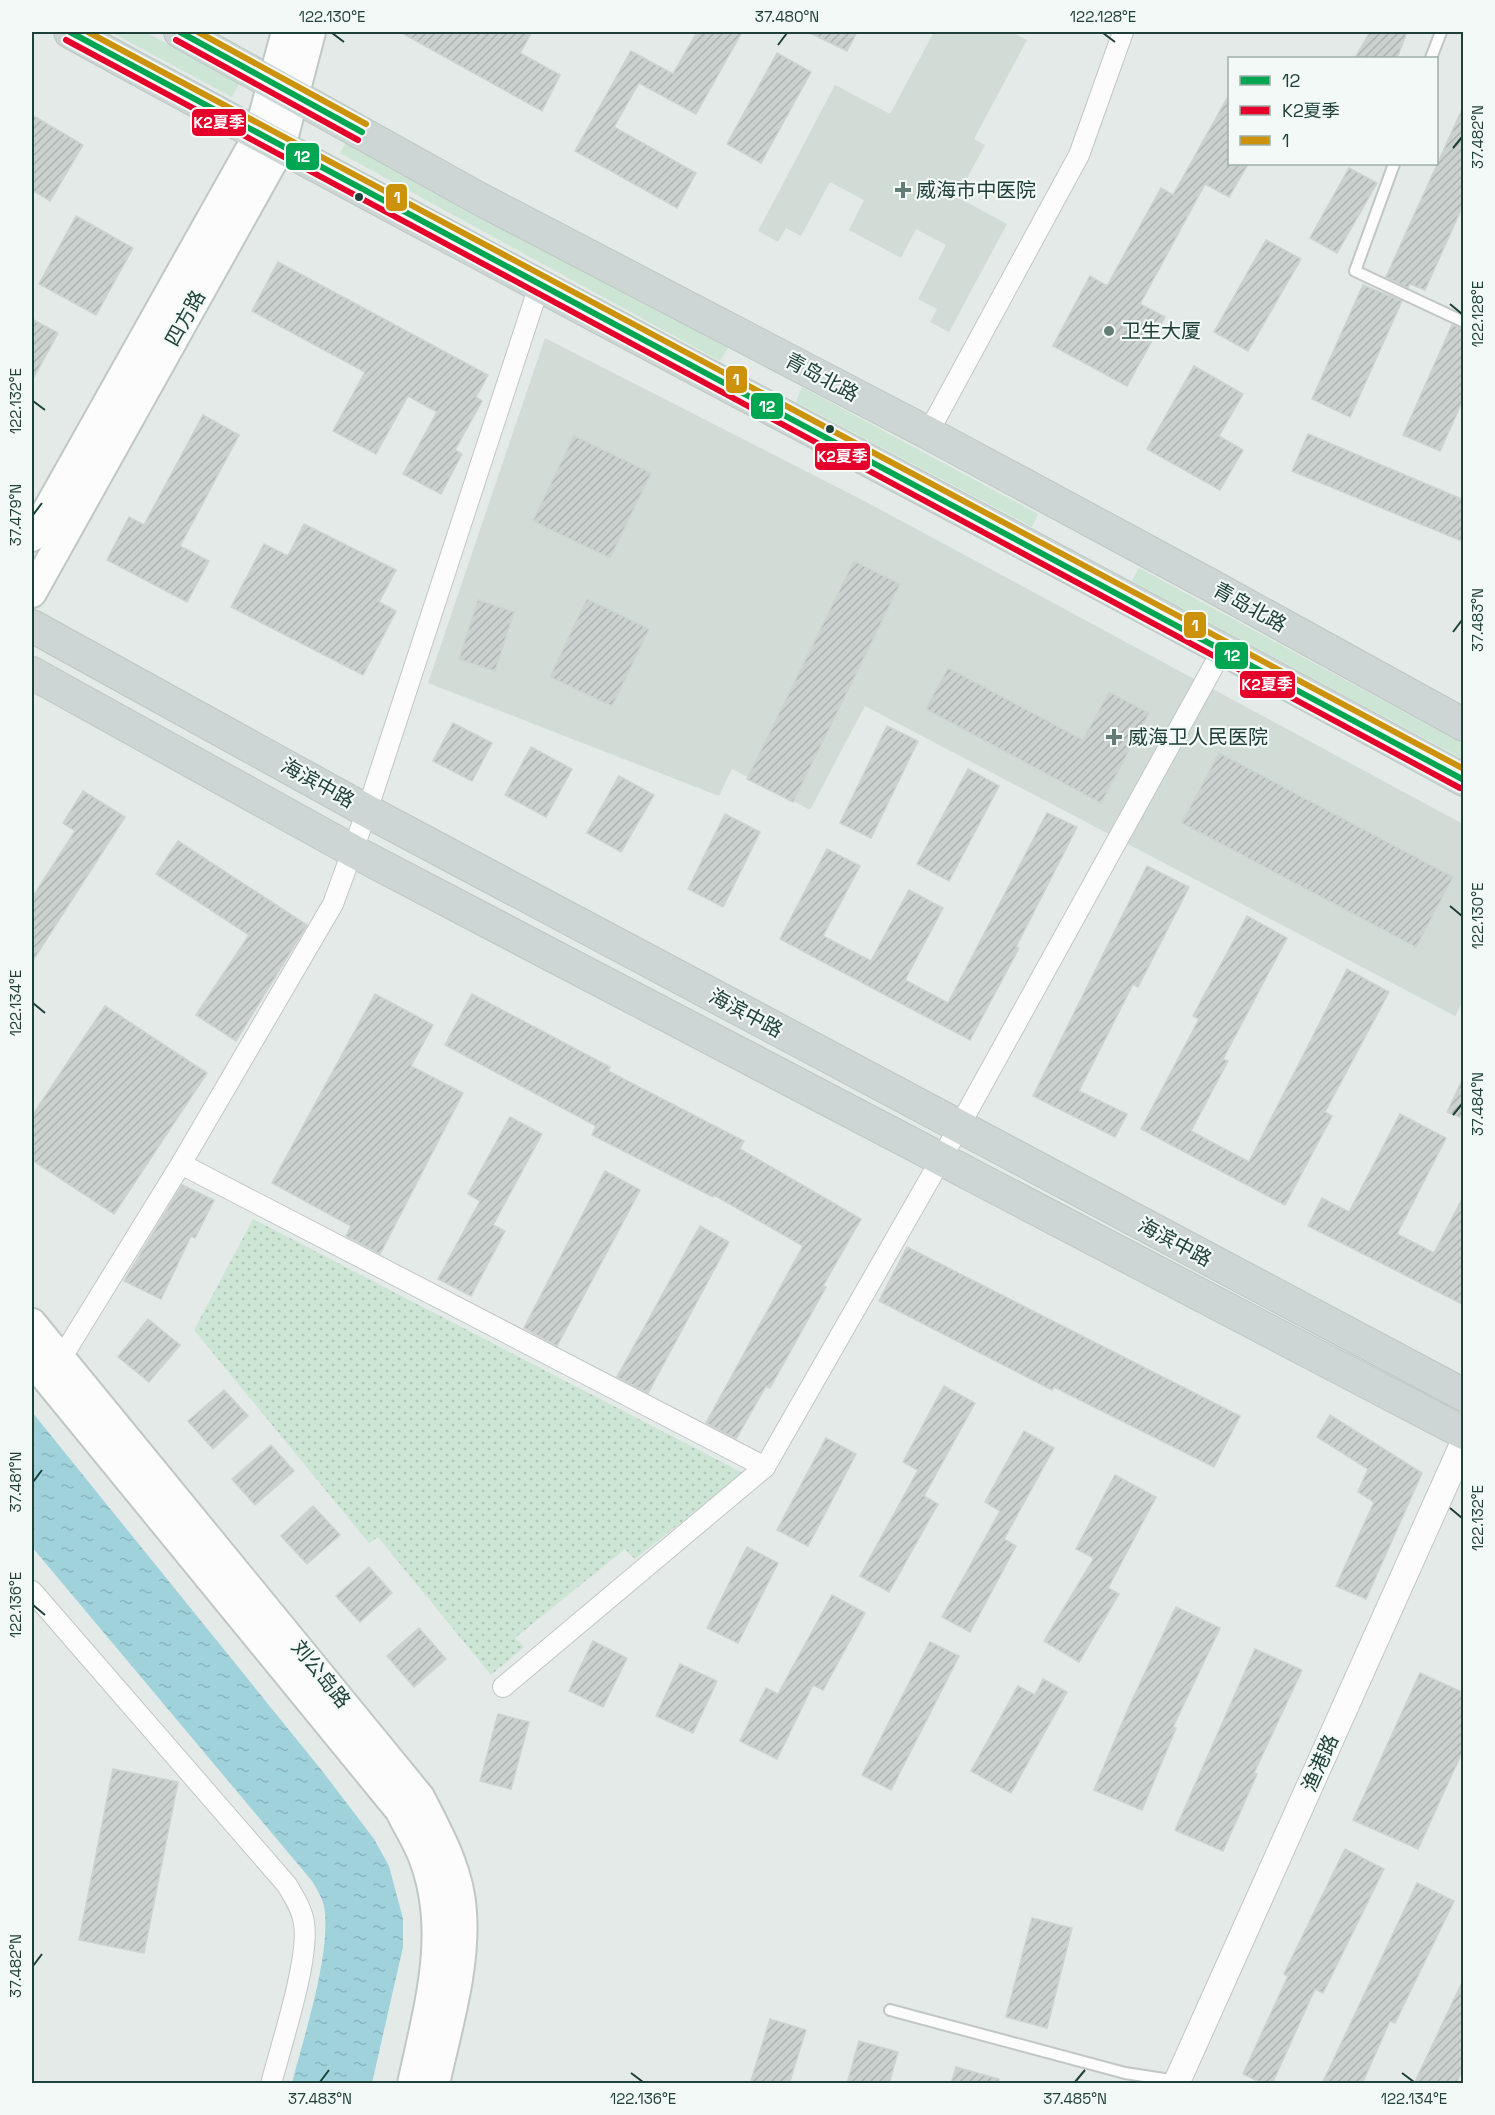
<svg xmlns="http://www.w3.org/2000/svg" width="1495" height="2115" font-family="'Space Grotesk','Noto Sans SC',sans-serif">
	<defs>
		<pattern id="park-dots" width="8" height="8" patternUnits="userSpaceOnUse" patternTransform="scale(1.5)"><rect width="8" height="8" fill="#cce5d4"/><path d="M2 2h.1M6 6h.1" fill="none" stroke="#afc6b7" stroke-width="1.8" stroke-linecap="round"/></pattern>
		<pattern id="water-ripples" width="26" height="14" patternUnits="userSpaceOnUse" patternTransform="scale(1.5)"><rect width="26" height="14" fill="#a0d2dc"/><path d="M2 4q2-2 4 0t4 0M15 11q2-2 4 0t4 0" fill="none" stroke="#89b5be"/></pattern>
		<pattern id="building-hatch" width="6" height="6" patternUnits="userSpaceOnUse" patternTransform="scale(1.5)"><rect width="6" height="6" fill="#cad1cf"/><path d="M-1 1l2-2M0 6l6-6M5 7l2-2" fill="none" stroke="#adb4b2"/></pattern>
	</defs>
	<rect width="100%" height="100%" fill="#e4eae7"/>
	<g fill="#d1dcd7">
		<polygon points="934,32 1011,32 1027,40 974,139 985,145 957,197 1007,224 949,332 930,322 937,309 918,299 946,245 916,229 901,258 849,230 864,200 830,182 801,236 786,228 778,242 758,231 835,85 890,114"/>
		<polygon points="545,338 870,504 1463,824 1463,1000 1455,1016 865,706 810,810 732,769 719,796 428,683"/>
	</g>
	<g fill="#cce5d4">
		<polygon points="111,32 145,32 240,82 232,97"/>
		<polygon points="346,143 729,346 720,361 340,153"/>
		<polygon points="802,387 1038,514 1032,527 796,402"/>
		<polygon points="1139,568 1463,744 1463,759 1132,581"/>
	</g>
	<polygon fill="url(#park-dots)" points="253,1219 743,1473 635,1559 625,1549 515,1638 524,1647 491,1675 378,1537 369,1543 194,1330"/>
	<path fill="url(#water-ripples)" d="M32 1412 323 1772 374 1839 389 1866 403 1919V1947L372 2083H292C304 2036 332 1952 324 1906 322 1897 316 1888 312 1881L32 1547Z"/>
	<g fill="url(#building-hatch)" stroke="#cdd3d0" stroke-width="1.5">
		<polygon points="400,32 532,32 520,53 560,75 542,111"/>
		<polygon points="697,32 742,32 696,114 639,83 614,127 696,173 677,208 575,151 631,51 673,74"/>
		<polygon points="808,32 857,32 847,51"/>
		<polygon points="1370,32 1407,32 1397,58 1355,58"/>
		<polygon points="777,53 811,72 761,163 727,144"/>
		<polygon points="1230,93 1230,164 1248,164 1229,197 1205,184 1140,304 1165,317 1127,386 1053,346 1090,276 1107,286 1161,188 1173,195"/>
		<polygon points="1464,105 1464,203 1425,290 1410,284 1408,288 1386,277"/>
		<polygon points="32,115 83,145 50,201 32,190"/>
		<polygon points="1349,168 1377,183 1337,253 1310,238"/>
		<polygon points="76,216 133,248 96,315 39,284"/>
		<polygon points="1266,240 1301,259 1248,351 1214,332"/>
		<polygon points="278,262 488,375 476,397 482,401 455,450 462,454 441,494 403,474 437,412 408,396 376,454 333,431 365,372 252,311"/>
		<polygon points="1363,285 1402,301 1350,417 1312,399"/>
		<polygon points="32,319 58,333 32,381"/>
		<polygon points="1452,325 1464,329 1464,398 1440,451 1403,435"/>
		<polygon points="1194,366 1243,394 1219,436 1243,450 1220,490 1147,449"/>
		<polygon points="203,415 239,435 180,546 209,561 187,602 107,560 129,517 144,525"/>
		<polygon points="1308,434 1464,500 1464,542 1292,471"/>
		<polygon points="574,436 651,473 610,558 533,521"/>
		<polygon points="304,524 396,570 379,602 396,611 363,675 231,607 264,544 288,556"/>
		<polygon points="854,561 900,584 793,802 747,779"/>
		<polygon points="587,599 649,629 612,706 550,677"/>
		<polygon points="478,600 514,612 495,671 459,659"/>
		<polygon points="948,668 1083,740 1109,692 1149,713 1101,803 926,709"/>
		<polygon points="453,723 492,743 472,781 433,761"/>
		<polygon points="887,726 918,741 871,838 840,823"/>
		<polygon points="531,747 572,769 546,817 505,795"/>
		<polygon points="1219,753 1453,877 1416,947 1182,823"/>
		<polygon points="968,769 999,786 949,881 917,864"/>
		<polygon points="619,776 654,795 621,852 587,833"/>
		<polygon points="83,791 125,817 32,962 32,898 75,831 63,823"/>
		<polygon points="1047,813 1077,827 1016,947 1019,948 970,1040 780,939 827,849 860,866 823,936 871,961 909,890 943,908 905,980 948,1003"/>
		<polygon points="725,814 760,832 723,907 688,889"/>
		<polygon points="178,841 307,925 236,1041 196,1015 249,935 156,874"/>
		<polygon points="1147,866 1189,887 1138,987 1133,984 1079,1091 1127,1114 1115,1137 1033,1096"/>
		<polygon points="1247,916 1287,938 1223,1059 1228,1061 1191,1131 1249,1162 1347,969 1389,992 1325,1112 1332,1116 1285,1205 1141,1129 1199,1019 1193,1016"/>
		<polygon points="375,994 433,1025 411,1066 463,1093 380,1254 346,1236 351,1226 272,1183"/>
		<polygon points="472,994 610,1067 608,1071 744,1141 740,1149 861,1219 823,1286 826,1287 770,1388 766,1386 736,1439 706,1423 803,1246 714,1195 713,1197 592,1135 596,1126 445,1045"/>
		<polygon points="105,1006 207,1073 114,1214 32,1160 32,1116"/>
		<polygon points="1464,1076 1464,1119 1447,1112"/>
		<polygon points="1400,1114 1446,1138 1397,1234 1434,1253 1464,1195 1464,1305 1308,1226 1322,1198 1349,1212"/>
		<polygon points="510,1117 542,1134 493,1225 505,1231 471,1296 438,1279 480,1201 468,1194"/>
		<polygon points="605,1171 640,1190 557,1346 524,1328"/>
		<polygon points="182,1185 214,1200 195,1238 191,1236 161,1299 124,1281"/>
		<polygon points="700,1226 729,1242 648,1393 617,1377"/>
		<polygon points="907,1247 1240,1416 1214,1467 1054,1387 1052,1390 879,1301"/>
		<polygon points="148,1319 180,1345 149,1382 118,1357"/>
		<polygon points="944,1386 975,1403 924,1496 938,1504 889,1592 860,1576 918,1470 903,1462"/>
		<polygon points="224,1390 248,1416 213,1449 188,1421"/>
		<polygon points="1330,1415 1422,1473 1366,1599 1336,1586 1374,1502 1358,1492 1368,1469 1317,1437"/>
		<polygon points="1024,1431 1054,1448 1004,1539 1016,1546 970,1632 942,1617 1000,1511 985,1502"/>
		<polygon points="826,1438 856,1454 808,1546 777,1530"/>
		<polygon points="271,1445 294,1471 255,1505 232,1479"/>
		<polygon points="1115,1475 1156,1497 1108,1588 1119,1594 1079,1662 1044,1641 1094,1558 1076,1549"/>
		<polygon points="313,1506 340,1535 307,1564 281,1536"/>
		<polygon points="747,1547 778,1563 738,1643 707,1628"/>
		<polygon points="369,1567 392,1593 360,1622 336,1596"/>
		<polygon points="832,1595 865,1613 823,1690 813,1685 777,1759 740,1741 766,1688 778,1694"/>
		<polygon points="1176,1607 1220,1628 1173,1727 1176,1728 1142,1810 1094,1790 1128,1709"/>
		<polygon points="419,1628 446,1659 414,1687 387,1656"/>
		<polygon points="593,1641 627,1658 603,1707 569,1691"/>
		<polygon points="930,1642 959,1656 891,1790 862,1775"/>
		<polygon points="1255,1649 1302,1670 1254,1773 1257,1774 1223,1851 1175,1830"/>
		<polygon points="680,1664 717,1681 693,1733 656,1716"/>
		<polygon points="1420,1673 1464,1693 1464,1748 1418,1849 1353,1820"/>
		<polygon points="1043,1679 1067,1692 1011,1793 971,1771 1018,1686 1035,1695"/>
		<polygon points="498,1714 529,1722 511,1789 480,1781"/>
		<polygon points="113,1769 178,1782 144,1953 79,1940"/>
		<polygon points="1345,1849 1384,1869 1323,1993 1315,1989 1272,2084 1264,2084 1243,2074 1288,1976 1284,1974"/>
		<polygon points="1417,1883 1454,1901 1395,2023 1390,2021 1362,2084 1322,2084"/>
		<polygon points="1032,1918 1072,1928 1047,2028 1006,2017"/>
		<polygon points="1464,1978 1464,2067 1456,2084 1414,2084"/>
		<polygon points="770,2019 806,2030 789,2084 750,2084"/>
		<polygon points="859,2041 898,2052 889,2084 847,2084"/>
		<polygon points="956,2067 999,2079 998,2084 951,2084"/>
	</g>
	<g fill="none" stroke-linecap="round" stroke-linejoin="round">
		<g stroke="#c1c7c5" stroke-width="14">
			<g id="service">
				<polyline points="1431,58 1441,32"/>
				<polyline points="1394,164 1355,271 1464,322"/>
				<polyline points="890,2010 1125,2073 1177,2081"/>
			</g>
		</g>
		<g stroke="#c1c7c5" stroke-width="22">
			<g id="minor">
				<polyline points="928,433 1079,155 1123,32"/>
				<polyline points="181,1164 765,1467"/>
				<polyline points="53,1364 62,1357 181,1164 333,904 367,811 539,286"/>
				<path d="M32 1591 287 1885C294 1897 302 1909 304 1923 310 1958 281 2045 271 2084"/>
				<polyline points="503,1687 765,1467 940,1161 1223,649"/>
			</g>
		</g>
		<g stroke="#c1c7c5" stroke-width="28">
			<polyline id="tertiary" points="1176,2084 1464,1442"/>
		</g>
		<g stroke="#bfc8c5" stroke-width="32">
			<g id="secondary">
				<polyline points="32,537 258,135 286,32"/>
				<polyline points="32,593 281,147 311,32"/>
				<path d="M32 1323 420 1797C438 1832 460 1871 462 1912 466 1969 447 2028 435 2084"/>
				<path d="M32 1361 400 1811C407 1826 417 1841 423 1857 452 1932 428 2008 412 2084"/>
			</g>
		</g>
		<g stroke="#bcc7c3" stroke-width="34">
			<g id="primary">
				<path d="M70 32C532 286 1001 527 1464 780"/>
				<polyline points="180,32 478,198 928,433 1212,586 1464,725"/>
				<polyline points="32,626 367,811 1464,1395"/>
				<polyline points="32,673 353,851 1464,1433"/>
			</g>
		</g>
		<use href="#service" stroke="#fbfcfb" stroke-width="10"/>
		<use href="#minor" stroke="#fbfcfb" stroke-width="20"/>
		<use href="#tertiary" stroke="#fbfcfb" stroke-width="26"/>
		<use href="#secondary" stroke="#fbfcfb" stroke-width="28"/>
		<use href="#primary" stroke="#cdd6d4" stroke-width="32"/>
		<g stroke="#f2f9f6" stroke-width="10">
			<g id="bus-1">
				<polyline points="70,32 1464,780"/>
				<polyline points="180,32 362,132"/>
			</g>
		</g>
		<g stroke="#f2f9f6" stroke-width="10">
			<g id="bus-2">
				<polyline points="66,40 1460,788"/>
				<polyline points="176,40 358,140"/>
			</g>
		</g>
		<g stroke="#f2f9f6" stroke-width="10">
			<g id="bus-3">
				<polyline points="88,32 1464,769"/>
				<polyline points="198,32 366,124"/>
			</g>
		</g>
		<use href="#bus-1" stroke="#00a651" stroke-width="6"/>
		<use href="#bus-2" stroke="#e4002b" stroke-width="6"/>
		<use href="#bus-3" stroke="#cc920b" stroke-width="6"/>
	</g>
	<path fill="none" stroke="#1f4039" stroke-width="2" d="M332 33 344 42M1103 33 1115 42M778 45 787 33M1453 148 1462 137M1450 304 1462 314M33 401 45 410M33 515 42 503M1453 632 1462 620M1450 906 1462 916M33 1003 45 1013M1453 1115 1462 1104M33 1482 42 1470M1450 1508 1462 1518M33 1605 45 1615M33 1966 42 1954M631 2073 643 2082M1402 2073 1414 2082M320 2082 329 2070M1075 2082 1085 2070"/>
	<g fill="#647c76" stroke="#f2f9f6" stroke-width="2">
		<path d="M900 181h6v6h6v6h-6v6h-6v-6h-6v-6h6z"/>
		<circle cx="1109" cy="331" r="6"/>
		<path d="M1111 728h6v6h6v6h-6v6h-6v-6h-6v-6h6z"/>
	</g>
	<g fill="#1f4039" stroke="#f2f9f6" stroke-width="2">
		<circle cx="359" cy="197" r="5"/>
		<circle cx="830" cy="429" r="5"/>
	</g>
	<g text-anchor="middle" stroke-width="4.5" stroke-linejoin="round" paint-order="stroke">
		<g font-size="20" fill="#1f4039" stroke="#f2f9f6" text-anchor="start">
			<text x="916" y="197">威海市中医院</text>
			<text x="1121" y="338">卫生大厦</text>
			<text x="1128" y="744">威海卫人民医院</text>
		</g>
		<g font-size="20" fill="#1f4039" stroke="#f2f9f6">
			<text transform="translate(185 318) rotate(-61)" y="7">四方路</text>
			<text transform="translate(822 377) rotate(28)" y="7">青岛北路</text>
			<text transform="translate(1250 607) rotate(29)" y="7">青岛北路</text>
			<text transform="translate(318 783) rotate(29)" y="7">海滨中路</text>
			<text transform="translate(746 1013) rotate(28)" y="7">海滨中路</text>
			<text transform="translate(1175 1242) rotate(28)" y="7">海滨中路</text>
			<text transform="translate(321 1674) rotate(51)" y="7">刘公岛路</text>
			<text transform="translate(1320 1763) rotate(-66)" y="7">渔港路</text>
		</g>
	</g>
	<g stroke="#f2f9f6" stroke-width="2">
		<rect x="191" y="108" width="56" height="29" rx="6" fill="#e4002b"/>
		<rect x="285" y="142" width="35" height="29" rx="6" fill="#00a651"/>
		<rect x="385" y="183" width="23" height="29" rx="6" fill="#cc920b"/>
		<rect x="725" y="365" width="23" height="29" rx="6" fill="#cc920b"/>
		<rect x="750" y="392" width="34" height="28" rx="6" fill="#00a651"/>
		<rect x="814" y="442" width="57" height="29" rx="6" fill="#e4002b"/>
		<rect x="1183" y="611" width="24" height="28" rx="6" fill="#cc920b"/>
		<rect x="1214" y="641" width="35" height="29" rx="6" fill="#00a651"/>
		<rect x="1239" y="670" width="57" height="29" rx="6" fill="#e4002b"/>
	</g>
	<g font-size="16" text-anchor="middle" font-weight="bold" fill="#fff">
		<text x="219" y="128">K2夏季</text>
		<text x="302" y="162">12</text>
		<text x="397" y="203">1</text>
		<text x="736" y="385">1</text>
		<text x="767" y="412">12</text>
		<text x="842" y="462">K2夏季</text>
		<text x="1195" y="631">1</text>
		<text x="1232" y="661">12</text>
		<text x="1267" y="690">K2夏季</text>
	</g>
	<rect width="1495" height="2115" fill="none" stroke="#f2f9f6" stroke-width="66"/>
	<rect x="1228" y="57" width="210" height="108" fill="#f2f9f6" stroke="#9eafaa" stroke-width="1.5"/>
	<rect x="1240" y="76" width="30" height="9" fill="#00a651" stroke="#9eafaa" stroke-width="1.5"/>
	<text x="1282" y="87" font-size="18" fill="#1f4039">12</text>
	<rect x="1240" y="106" width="30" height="9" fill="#e4002b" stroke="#9eafaa" stroke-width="1.5"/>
	<text x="1282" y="117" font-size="18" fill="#1f4039">K2夏季</text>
	<rect x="1240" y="136" width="30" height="9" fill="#cc920b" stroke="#9eafaa" stroke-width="1.5"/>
	<text x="1282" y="147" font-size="18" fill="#1f4039">1</text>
	<rect x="33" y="33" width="1429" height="2049" fill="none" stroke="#1f4039" stroke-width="2"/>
	<g font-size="15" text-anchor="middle" fill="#1f4039">
		<text x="332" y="22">122.130°E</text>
		<text x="787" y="22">37.480°N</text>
		<text x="1103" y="22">122.128°E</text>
		<text transform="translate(1478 137) rotate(-90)" y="5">37.482°N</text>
		<text transform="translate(1478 314) rotate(-90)" y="5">122.128°E</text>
		<text transform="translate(16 401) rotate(-90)" y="5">122.132°E</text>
		<text transform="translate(16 515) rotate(-90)" y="5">37.479°N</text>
		<text transform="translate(1478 620) rotate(-90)" y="5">37.483°N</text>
		<text transform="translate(1478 916) rotate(-90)" y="5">122.130°E</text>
		<text transform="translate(16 1003) rotate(-90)" y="5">122.134°E</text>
		<text transform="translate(1478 1104) rotate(-90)" y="5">37.484°N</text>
		<text transform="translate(16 1482) rotate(-90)" y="5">37.481°N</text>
		<text transform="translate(1478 1518) rotate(-90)" y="5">122.132°E</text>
		<text transform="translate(16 1605) rotate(-90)" y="5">122.136°E</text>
		<text transform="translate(16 1966) rotate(-90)" y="5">37.482°N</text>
		<text x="320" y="2104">37.483°N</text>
		<text x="643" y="2104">122.136°E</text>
		<text x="1075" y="2104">37.485°N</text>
		<text x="1414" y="2104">122.134°E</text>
	</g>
</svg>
